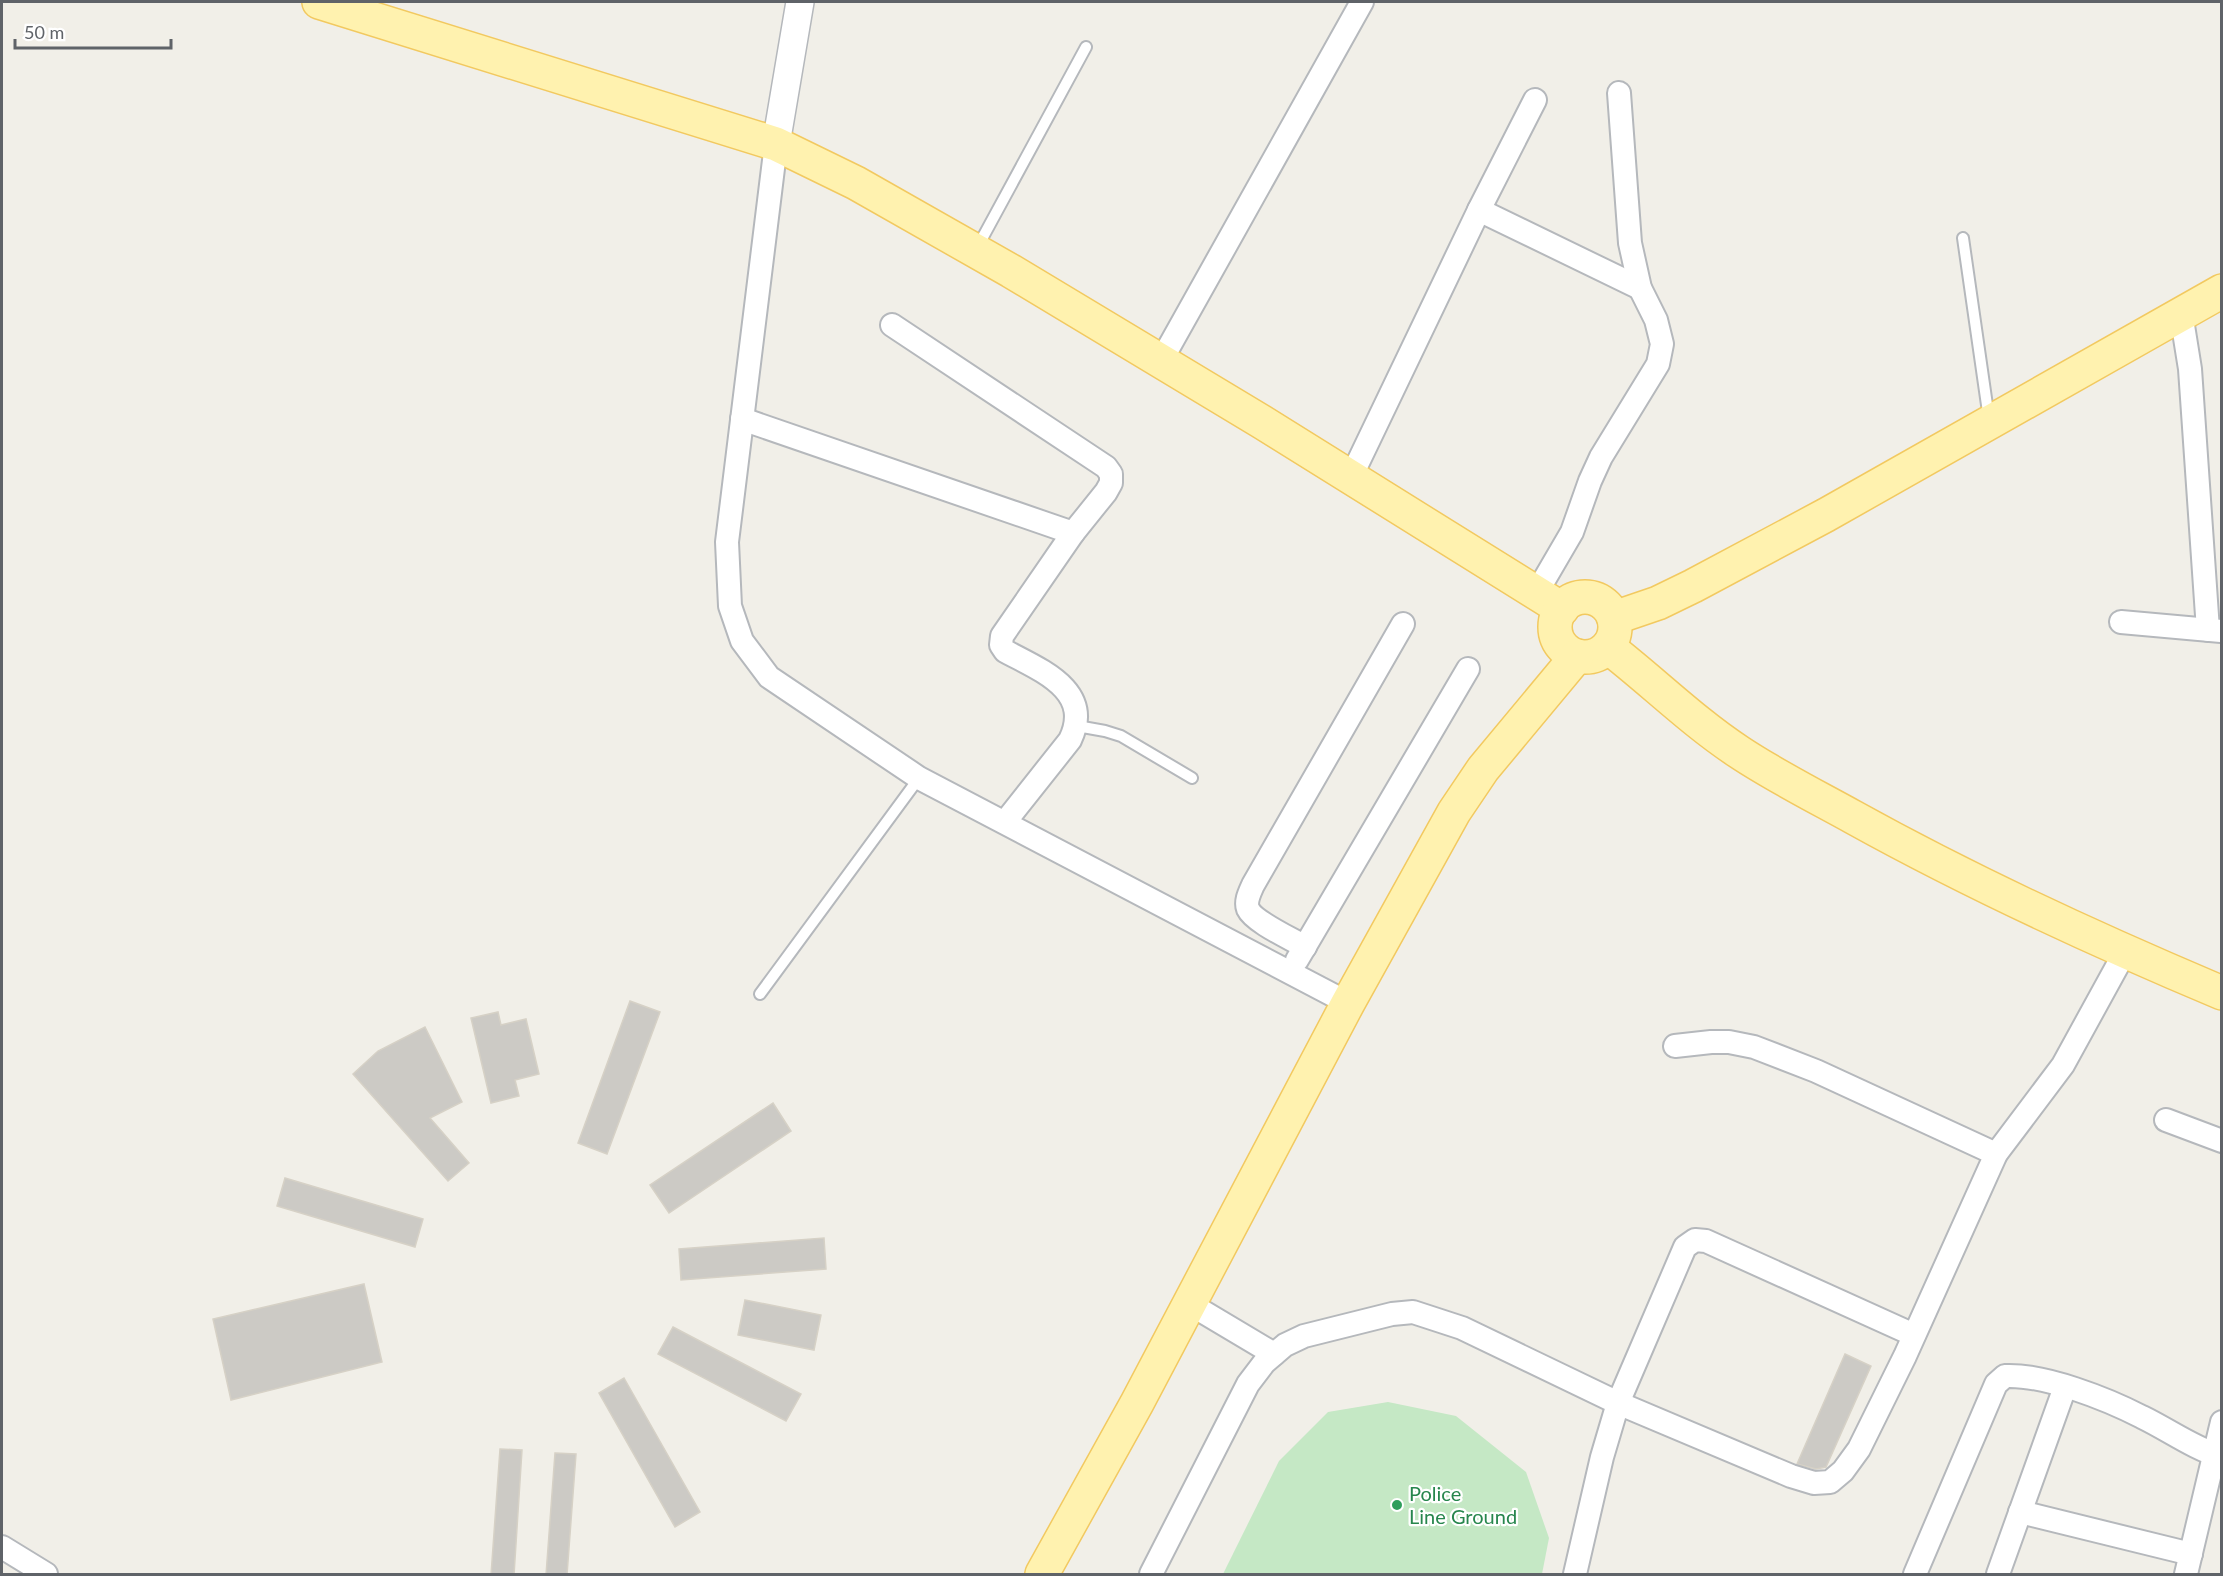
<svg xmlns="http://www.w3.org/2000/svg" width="2223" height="1576" font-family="Lato,sans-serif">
	<rect width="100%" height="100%" fill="#f1efe8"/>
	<polygon fill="#c5e8c5" points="1388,1402 1456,1416 1526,1472 1549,1538 1542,1574 1223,1574 1279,1461 1328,1412"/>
	<g fill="#cccac5" stroke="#d6d1c6" stroke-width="1.5">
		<polygon points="630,1001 660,1012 607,1154 578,1143"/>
		<polygon points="498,1012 501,1025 526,1019 539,1074 515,1080 519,1096 491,1103 471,1018"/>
		<polygon points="425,1027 462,1102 430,1118 469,1163 448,1181 353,1074 378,1051"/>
		<polygon points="773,1103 791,1131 669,1213 650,1185"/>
		<polygon points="285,1178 423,1219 415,1247 277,1206"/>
		<polygon points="824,1238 826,1269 681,1280 679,1249"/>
		<polygon points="364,1284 382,1362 231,1400 213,1319"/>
		<polygon points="745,1300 821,1315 814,1350 738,1335"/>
		<polygon points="673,1327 801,1394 786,1421 658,1354"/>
		<polygon points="1845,1354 1871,1366 1826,1467 1816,1469 1797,1464"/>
		<polygon points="624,1378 700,1512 675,1527 599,1393"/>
		<polygon points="500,1449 522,1450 514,1575 491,1575"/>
		<polygon points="555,1453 576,1454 567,1575 546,1575"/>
	</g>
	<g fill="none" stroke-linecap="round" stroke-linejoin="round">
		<g stroke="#b5b8bc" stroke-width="14">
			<g id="service">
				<polyline points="1963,238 1989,419"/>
				<polyline points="977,248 1086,47"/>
				<polyline points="1077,726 1105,731 1121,736 1192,778"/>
				<polyline points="760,994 919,778"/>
			</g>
		</g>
		<g stroke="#b5b8bc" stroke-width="26">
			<g id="minor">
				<polyline points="776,144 727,542 730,606 742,641 769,677 919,778 1348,1003"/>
				<polyline points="1479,210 1640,288"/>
				<polyline points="2181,313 2190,369 2208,630"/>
				<path d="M892 325 1106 467 1111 474V483L1106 492 1073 533 1002 636 1001 645 1005 651C1040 670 1094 690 1070 740L1005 822"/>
				<polyline points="1161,361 1362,2"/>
				<polyline points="742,419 1073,533"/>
				<polyline points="1351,477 1479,210 1535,100"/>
				<polyline points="1537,592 1572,532 1590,481 1601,457 1658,364 1662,344 1656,320 1640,288 1630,243 1619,93"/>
				<polyline points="2121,622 2221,631"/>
				<path d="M1305 947C1292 939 1254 922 1248 909 1245 901 1250 892 1253 885L1403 624"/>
				<polyline points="1297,960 1468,669"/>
				<polyline points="1675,1046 1711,1042 1729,1042 1754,1047 1816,1071 1996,1154"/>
				<polyline points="2166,1120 2222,1141"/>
				<polyline points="1190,1304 1274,1354"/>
				<polyline points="2020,1512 2191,1554"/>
				<polyline points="2,1547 46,1574"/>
				<polyline points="1151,1574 1248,1384 1264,1363 1285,1345 1304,1336 1392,1314 1413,1312 1462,1328 1618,1403 1791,1476 1814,1483 1830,1482 1843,1471 1859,1449 1905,1356 1996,1154 2063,1065 2125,952"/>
				<polyline points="1575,1574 1602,1457 1618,1403 1685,1247 1695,1240 1706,1241 1914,1335"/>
				<path d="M1915 1574 1996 1384 2005 1376C2044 1374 2107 1399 2142 1417 2169 1430 2193 1448 2222 1457"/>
				<polyline points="1998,1574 2065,1387"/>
				<polyline points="2186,1574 2222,1422"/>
			</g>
		</g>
		<g stroke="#b5b8bc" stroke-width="30">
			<polyline id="tertiary" points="776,144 800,2"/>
		</g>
		<g stroke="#f2c960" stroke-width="36">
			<g id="primary">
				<polyline points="319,2 776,144 856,183 1011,271 1262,422 1562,609"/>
				<circle cx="1585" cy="627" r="30"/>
				<polyline points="1614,618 1658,603 1693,586 1826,515 2222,291"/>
				<path d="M1608 647C1652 681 1692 721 1739 752 1775 776 1815 796 1853 817 1972 883 2096 940 2222 993"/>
				<polyline points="1042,1574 1137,1403 1348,1003 1454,812 1483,769 1577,656"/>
			</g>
		</g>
		<use href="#service" stroke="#fff" stroke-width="10"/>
		<use href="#minor" stroke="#fff" stroke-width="22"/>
		<use href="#tertiary" stroke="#fff" stroke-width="27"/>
		<use href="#primary" stroke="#fff2af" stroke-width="33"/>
	</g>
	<circle fill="#2e9e5b" stroke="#fff" stroke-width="2" cx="1397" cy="1505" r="6"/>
	<g text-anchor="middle" stroke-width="4.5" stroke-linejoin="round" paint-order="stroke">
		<g font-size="20" fill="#27864d" stroke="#fff" text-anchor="start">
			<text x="1409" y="1501">Police<tspan x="1409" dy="23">Line Ground</tspan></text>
		</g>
	</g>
	<rect width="2223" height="1576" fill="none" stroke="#5f6368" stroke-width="6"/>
	<path d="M15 39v9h156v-9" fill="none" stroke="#5f6368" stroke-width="3"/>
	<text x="24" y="39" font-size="18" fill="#5f6368" stroke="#ffffff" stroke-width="4.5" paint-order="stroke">50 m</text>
</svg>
